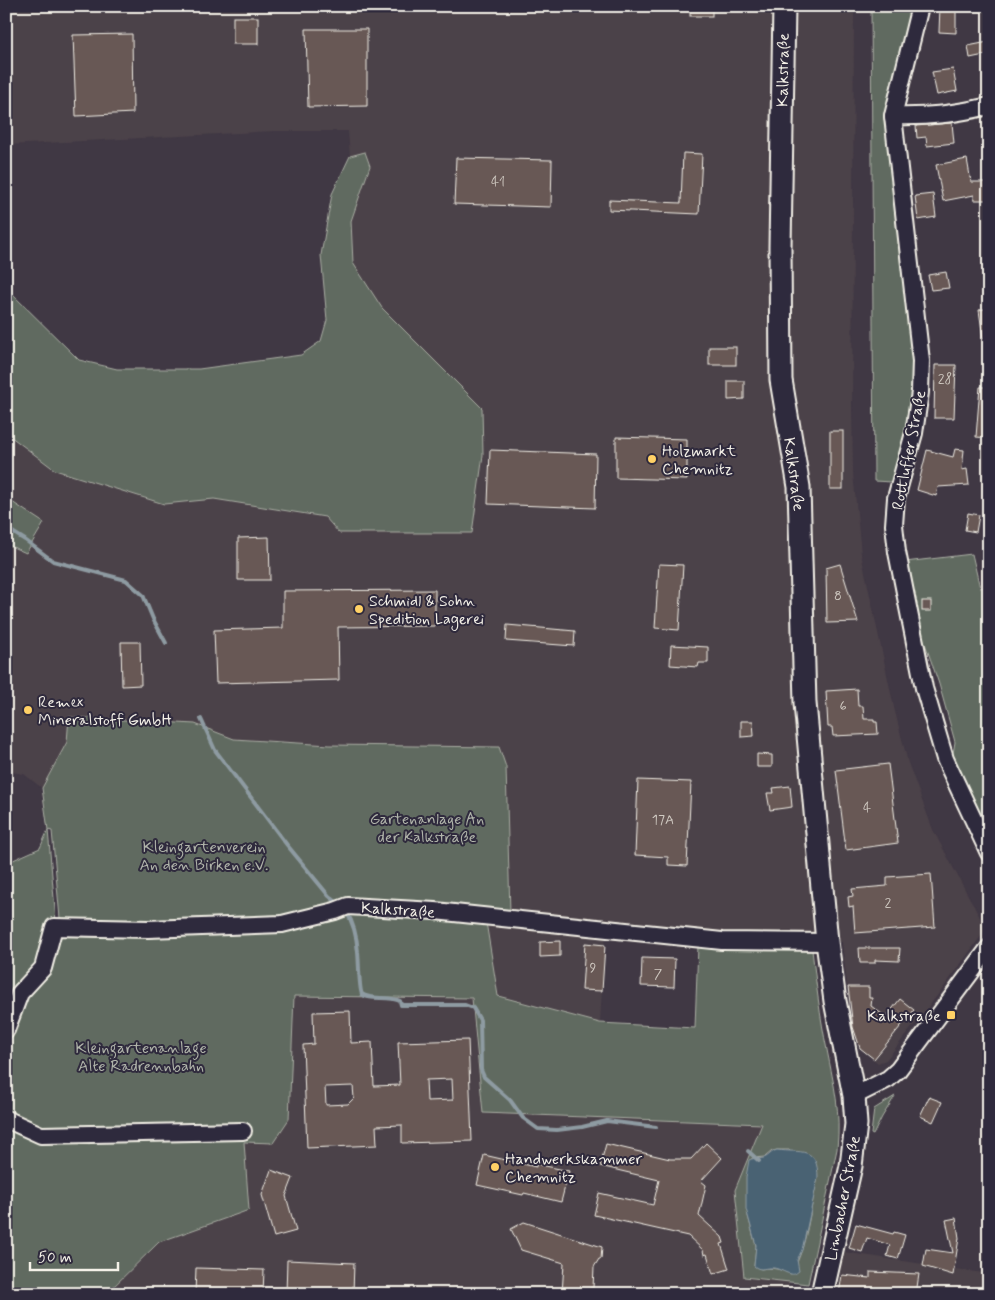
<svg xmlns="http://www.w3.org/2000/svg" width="995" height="1300" font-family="Mynerve,sans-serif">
	<rect width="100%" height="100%" fill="#403844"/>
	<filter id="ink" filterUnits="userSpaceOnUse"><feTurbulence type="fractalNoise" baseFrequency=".02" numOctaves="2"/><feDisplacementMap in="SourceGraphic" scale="10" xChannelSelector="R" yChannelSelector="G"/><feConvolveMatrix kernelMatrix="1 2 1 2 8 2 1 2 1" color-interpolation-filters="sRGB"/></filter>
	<g filter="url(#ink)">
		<g fill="#4c4249">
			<polygon points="6,6 854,6 852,409 853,473 861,554 895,712 908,763 933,830 986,929 944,987 886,1060 878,1063 860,1048 854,1033 849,1001 842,942 722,941 510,913 506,767 330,745 234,739 195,724 69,717 67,742 42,788 24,774 6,771 6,544 26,553 44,523 6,498 6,433 55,470 164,504 214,499 325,517 340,533 482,408 382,308 353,263 351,221 370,166 365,152 350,156 348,131 274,131 6,145"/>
			<polygon points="486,922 605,934 600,1023 498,996"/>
			<polygon points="294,996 472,998 484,1113 763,1124 735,1190 744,1277 789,1282 788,1294 106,1294 159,1242 249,1210 244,1142 289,1119"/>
			<polygon points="843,1252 989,1274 989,1294 837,1294"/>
		</g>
		<g fill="#606b60" stroke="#aaaea4" fill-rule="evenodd">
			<polygon points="871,6 885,6 915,14 890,115 914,362 915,392 908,431 892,482 874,481"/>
			<polygon points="365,152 370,166 351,221 353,263 382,308 482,408 483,455 472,533 339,533 325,517 214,499 164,504 55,470 6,433 6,288 79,360 117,369 199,369 301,355 321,341 327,320 321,255 332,194 350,156"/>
			<polygon points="6,498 44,523 26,553 6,544"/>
			<polygon points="972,554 980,588 989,587 989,831 966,795 952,759 955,742 939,684 918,623 905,562"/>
			<path d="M69 717 195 724 234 739 330 745 499 747 506 767 510 913 333 905 301 910 299 928 361 913 486 922 498 996 600 1023 695 1028 698 945 812 950C816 983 820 1017 827 1050 834 1086 841 1111 837 1149L808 1284 744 1277 735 1190 762 1124 483 1113 472 998 294 996 289 1119 273 1143 244 1142 249 1210 159 1242 106 1294H6V887L11 861 40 848 48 830 42 788 67 742ZM48 830 52 831 60 918 56 921ZM777 1150H789L818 1178C809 1210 808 1246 791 1274 780 1269 772 1267 761 1269L754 1266 756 1246 748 1216 752 1158 765 1157 772 1151Z"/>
			<polygon points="895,1096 882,1117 873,1135 871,1134 874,1109"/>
		</g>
		<path fill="#4a6273" stroke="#8e9ba2" d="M777 1150C801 1153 818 1146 818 1178L802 1250 797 1260 799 1271C796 1273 795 1275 791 1274 784 1273 778 1267 770 1268 763 1268 760 1271 754 1266L756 1245 746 1209V1177L749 1160C754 1157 761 1160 766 1157 771 1154 772 1151 777 1150Z"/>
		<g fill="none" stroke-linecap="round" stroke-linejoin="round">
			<g stroke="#8e9ba2" stroke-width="4">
				<polyline points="6,528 25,540 53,561 126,580 143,595 153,619 166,643"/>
				<polyline points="201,719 215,750 287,845 329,896 339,904"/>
				<path d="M346 911C353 922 357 939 358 952 359 960 359 990 362 994 369 1001 389 995 400 1001L401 1005H465L473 1008 480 1020 481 1070 484 1077 510 1100 523 1118 538 1129 557 1130 582 1127 607 1121 656 1127"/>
				<polyline points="748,1151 759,1161"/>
			</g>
		</g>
		<g fill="#675855" stroke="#f4f1e8" fill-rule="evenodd">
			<rect x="690" y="6" width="22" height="10"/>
			<polygon points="940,6 956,6 956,33 939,32"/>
			<rect x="233" y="17" width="25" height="27"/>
			<polygon points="306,29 367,29 367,106 308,107"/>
			<polygon points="132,34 133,113 76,116 73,35"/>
			<polygon points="988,42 989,54 970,58 968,46"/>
			<polygon points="953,69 957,91 937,95 932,72"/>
			<polygon points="952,123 954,143 927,146 926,137 917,138 916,126"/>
			<polygon points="683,153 702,154 699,214 609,210 609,200 681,203"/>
			<polygon points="456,158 552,160 551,207 454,204"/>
			<polygon points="967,159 971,182 986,182 987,200 974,200 974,195 943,201 936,165"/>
			<polygon points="933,194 936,217 918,220 915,196"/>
			<polygon points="946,272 949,288 931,290 928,275"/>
			<polygon points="989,308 989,338 983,338 979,310"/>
			<rect x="709" y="347" width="27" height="18"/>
			<polygon points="935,365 956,365 954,418 934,418"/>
			<polygon points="728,381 744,381 744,399 728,400"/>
			<polygon points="980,387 989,387 989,438 976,437"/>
			<rect x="830" y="431" width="13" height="58"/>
			<polygon points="616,437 687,439 687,480 616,478"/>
			<polygon points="955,449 964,450 962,470 967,469 969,485 938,487 936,496 917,490 927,450 953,457"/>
			<polygon points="490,450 596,454 595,508 488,504"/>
			<polygon points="968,513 979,515 976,532 965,530"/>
			<polygon points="269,537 270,580 238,580 238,538"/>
			<polygon points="659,564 683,565 679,630 655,628"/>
			<polygon points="840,564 858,622 827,623 826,568"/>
			<polygon points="435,590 435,626 338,627 339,680 216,683 214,630 283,628 283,591"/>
			<rect x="922" y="601" width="9" height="10"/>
			<polygon points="507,625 575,631 574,646 506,641"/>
			<polygon points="121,642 140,642 141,685 122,686"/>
			<polygon points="671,645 708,647 708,663 699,663 698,667 670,665"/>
			<polygon points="857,689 858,706 863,706 864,719 874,719 874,722 877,722 878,734 833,736 832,727 828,727 826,691"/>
			<polygon points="741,721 753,721 754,736 741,737"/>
			<polygon points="757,754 772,755 772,767 757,767"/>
			<polygon points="888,764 898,843 846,850 836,770"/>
			<polygon points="638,780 691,782 687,866 668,865 668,857 635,855"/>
			<polygon points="790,786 792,807 770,810 767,793 774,793 773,788"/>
			<polygon points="931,874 935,927 855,933 853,906 849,907 848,897 853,896 852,889 887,886 887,877"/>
			<polygon points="560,941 560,956 540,957 540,942"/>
			<polygon points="585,943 605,945 602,991 582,990"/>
			<polygon points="859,948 900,948 899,961 875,960 875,963 860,963"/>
			<polygon points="642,958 675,959 674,987 641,986"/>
			<polygon points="848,987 869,987 869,998 872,998 871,1006 886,1017 900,999 914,1010 874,1059 860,1048 853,1027"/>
			<path d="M350 1011 351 1043 372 1042 374 1086 400 1085 398 1042 468 1040 472 1141 402 1143V1125L376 1126 377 1145 307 1148 303 1045 314 1044 313 1012ZM452 1079 453 1100 427 1101 426 1080ZM353 1086 354 1098 348 1104 326 1105 325 1087Z"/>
			<polygon points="929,1097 942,1102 933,1122 920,1116"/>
			<polygon points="706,1143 722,1158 701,1181 706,1185 699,1216 722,1237 724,1243 721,1244 729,1269 713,1274 707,1254 704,1255 703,1250 688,1236 594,1215 599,1193 653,1205 659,1180 600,1166 606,1144 670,1159 691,1159"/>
			<polygon points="484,1155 536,1167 536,1164 569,1171 561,1202 524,1193 523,1195 477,1185"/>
			<polygon points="271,1170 293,1178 286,1196 296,1231 274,1237 262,1195"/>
			<polygon points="956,1218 959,1238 953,1275 923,1266 926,1249 953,1253 946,1220"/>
			<polygon points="524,1222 602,1247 601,1259 599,1259 594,1267 593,1288 590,1288 589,1294 562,1294 564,1263 521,1250 511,1229"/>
			<polygon points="856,1224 893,1234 894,1232 905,1235 898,1259 887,1256 890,1245 867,1238 862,1252 849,1248"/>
			<polygon points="287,1260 354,1263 353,1294 286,1294"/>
			<polygon points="196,1268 264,1270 263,1294 195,1294"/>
			<polygon points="870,1272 919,1274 916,1294 839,1294 842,1275 870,1278"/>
		</g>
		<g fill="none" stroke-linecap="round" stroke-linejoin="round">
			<g stroke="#f4f1e8" stroke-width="20">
				<g id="minor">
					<polyline points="920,6 893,116 921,361 920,392 914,433 896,498 894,525 897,552 924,688 945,759 989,853"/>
					<path d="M893 116C929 117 955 114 989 106"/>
					<polyline points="6,1030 20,993 43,968 54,927 148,929 282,924 335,911 348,906 435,911 722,941 827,942"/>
					<polyline points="854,1096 888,1079 898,1070 989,948"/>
					<polyline points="6,1119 41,1135 243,1131"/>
				</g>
			</g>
			<g stroke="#f4f1e8" stroke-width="25">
				<polyline id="major" points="784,6 780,247 781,380 799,487 805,703 827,942 835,1001 854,1096 856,1124 851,1166 822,1294"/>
			</g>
			<use href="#minor" stroke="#2f2a3d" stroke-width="16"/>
			<use href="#major" stroke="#2f2a3d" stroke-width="21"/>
		</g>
	</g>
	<g fill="#ffd166" stroke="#2f2a3d" stroke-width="2">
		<circle cx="652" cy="459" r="5"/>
		<circle cx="359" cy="609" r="5"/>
		<circle cx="28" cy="710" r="5"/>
		<rect x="946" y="1010" width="10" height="10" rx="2.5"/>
		<circle cx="495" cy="1167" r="5"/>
	</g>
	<g text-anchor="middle" stroke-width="4" stroke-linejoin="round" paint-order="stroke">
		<g font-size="14" fill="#d1cbc3">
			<text x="498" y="186">41</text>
			<text x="945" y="383">28</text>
			<text x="838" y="600">8</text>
			<text x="843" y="710">6</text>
			<text x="867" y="812">4</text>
			<text x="663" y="824">17A</text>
			<text x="888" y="907">2</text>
			<text x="593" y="972">9</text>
			<text x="658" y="978">7</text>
		</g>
		<g font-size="16" fill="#f4f1e8" stroke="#2f2a3d">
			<text transform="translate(782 70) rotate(-89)" y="6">Kalkstraße</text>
			<text transform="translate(908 450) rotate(-79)" y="6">Rottluffer Straße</text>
			<text transform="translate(795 474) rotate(82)" y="6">Kalkstraße</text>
			<text transform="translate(398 909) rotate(4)" y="6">Kalkstraße</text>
			<text transform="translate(842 1198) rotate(-79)" y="6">Limbacher Straße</text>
		</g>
		<g font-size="16" fill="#f4f1e8" stroke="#2f2a3d" text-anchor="start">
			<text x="662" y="456">Holzmarkt<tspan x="662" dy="18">Chemnitz</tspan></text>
			<text x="369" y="606">Schmidl &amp; Sohn<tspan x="369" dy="18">Spedition Lagerei</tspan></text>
			<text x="38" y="707">Remex<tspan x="38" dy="18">Mineralstoff GmbH</tspan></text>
			<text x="941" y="1021" text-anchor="end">Kalkstraße</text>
			<text x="505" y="1164">Handwerkskammer<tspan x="505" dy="18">Chemnitz</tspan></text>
		</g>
		<g font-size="16" fill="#b1b5ab" stroke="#2f2a3d">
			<text x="427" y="824">Gartenanlage An<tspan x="427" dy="18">der Kalkstraße</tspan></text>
			<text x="204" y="852">Kleingartenverein<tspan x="204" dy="18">An den Birken e.V.</tspan></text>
			<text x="141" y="1053">Kleingartenanlage<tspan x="141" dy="18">Alte Radrennbahn</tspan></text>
		</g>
	</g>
	<rect width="995" height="1300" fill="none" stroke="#2f2a3d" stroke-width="25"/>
	<rect x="12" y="12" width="970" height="1275" fill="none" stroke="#f4f1e8" stroke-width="2" filter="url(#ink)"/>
	<path d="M30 1262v8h88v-8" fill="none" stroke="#f4f1e8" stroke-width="2.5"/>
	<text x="38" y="1262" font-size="15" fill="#f4f1e8" stroke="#2f2a3d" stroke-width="4" paint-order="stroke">50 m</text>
</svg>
